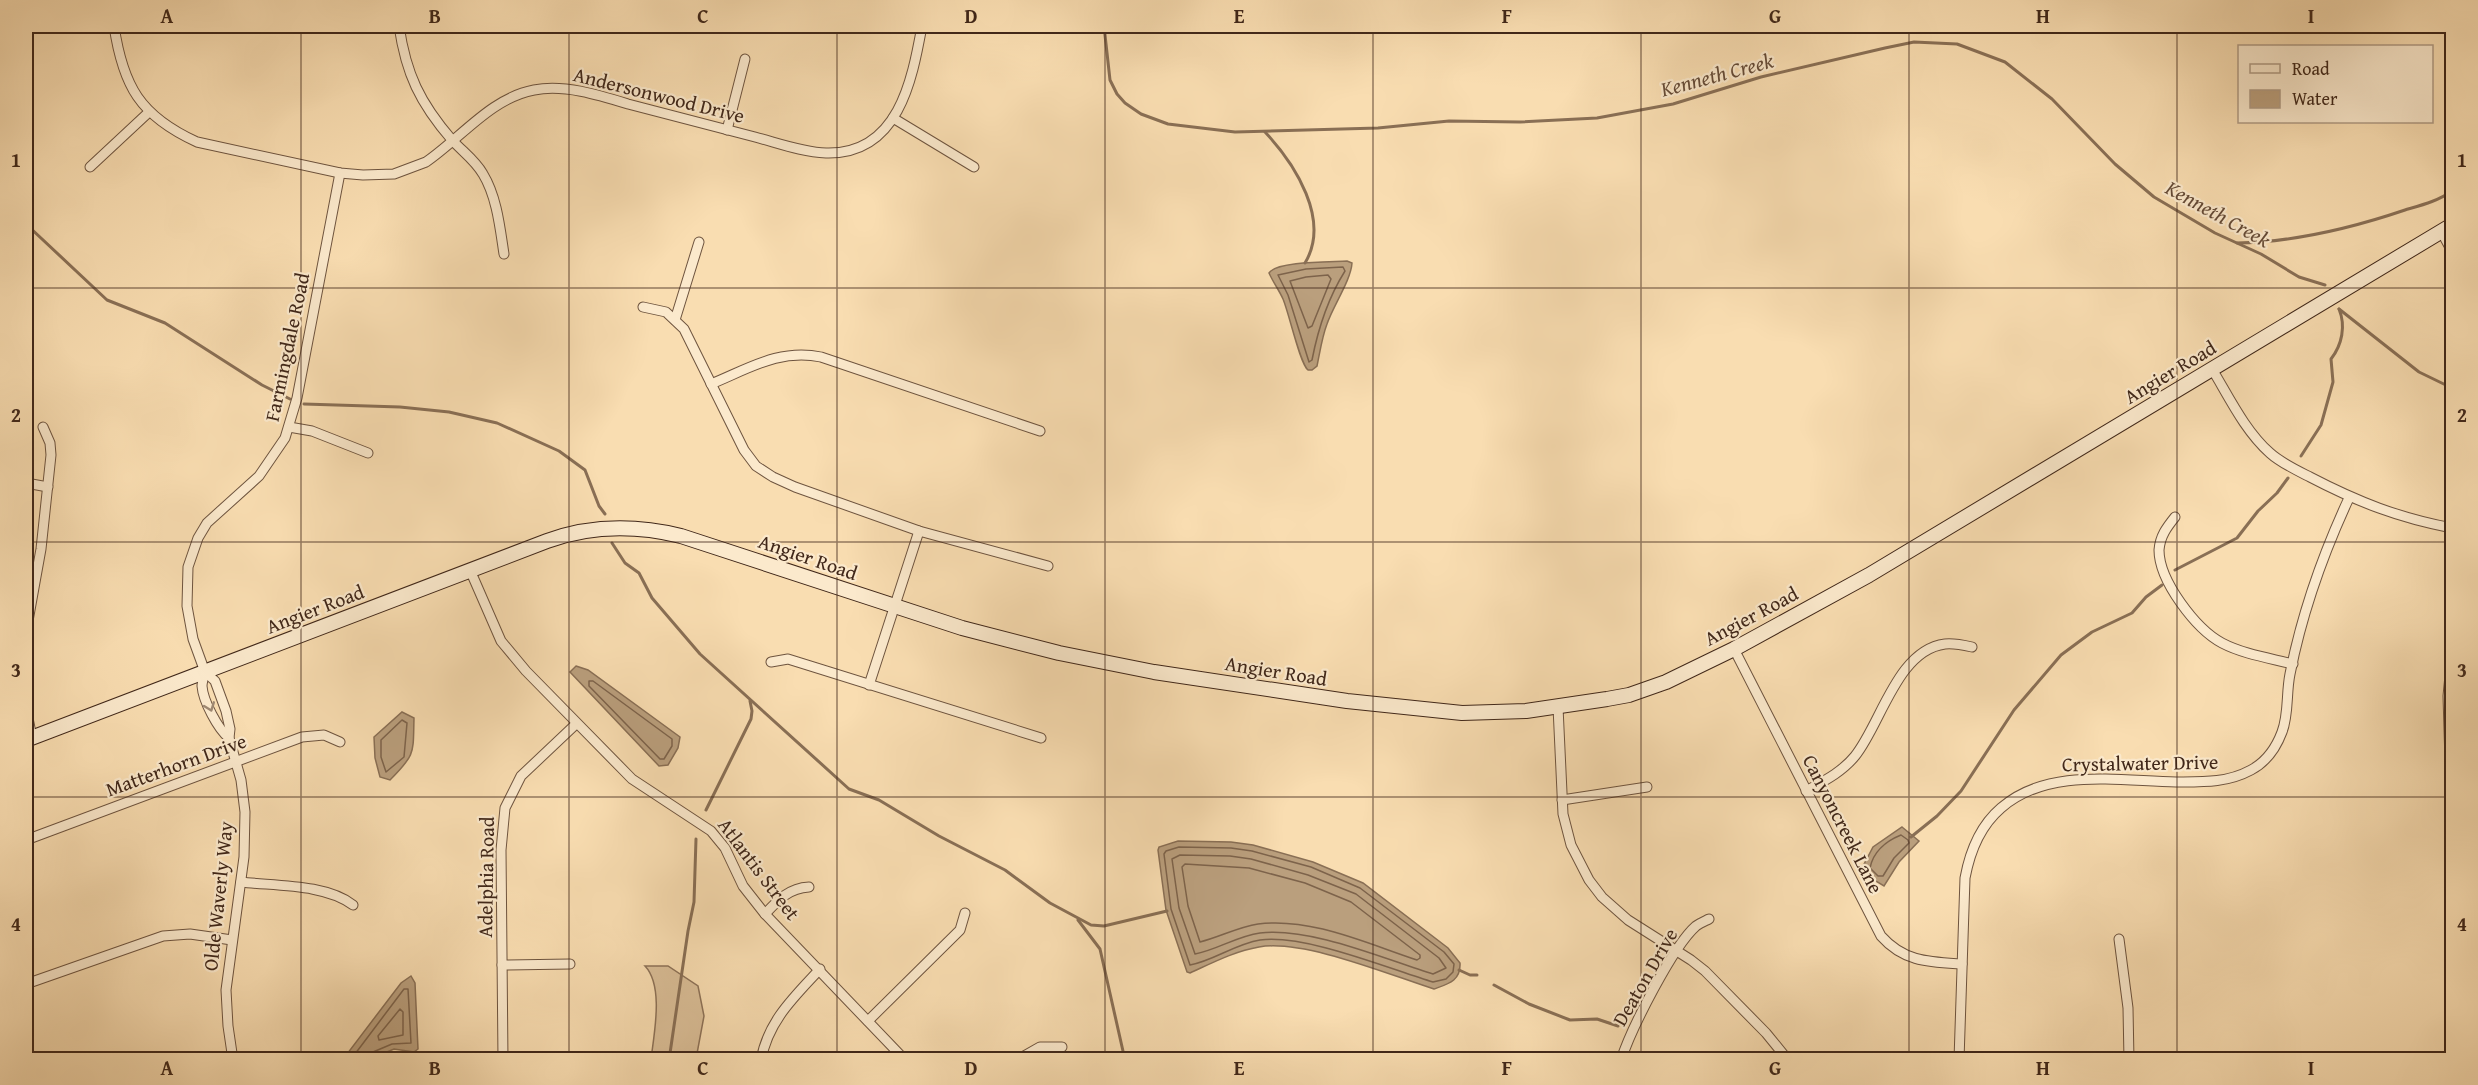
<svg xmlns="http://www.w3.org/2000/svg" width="2478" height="1085" font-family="'Gentium Book Plus',serif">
	<rect width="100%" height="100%" fill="#f9ddb1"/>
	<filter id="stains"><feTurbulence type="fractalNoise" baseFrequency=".00333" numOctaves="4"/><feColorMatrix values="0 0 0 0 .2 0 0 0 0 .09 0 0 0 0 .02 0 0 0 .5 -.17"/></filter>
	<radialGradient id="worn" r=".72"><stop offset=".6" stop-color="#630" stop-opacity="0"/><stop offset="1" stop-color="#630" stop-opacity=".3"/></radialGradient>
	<path fill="#dabe97" stroke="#8d7258" stroke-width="1.5" d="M645 966H668L698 986 704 1016 696 1059H651C654 1034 664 986 645 966Z"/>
	<g fill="#ba9f7d" stroke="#896f55" stroke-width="1.5">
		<path d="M1347 261 1352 263C1351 280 1333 306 1327 324 1322 337 1320 352 1317 366L1312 370H1308C1300 364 1289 313 1283 299 1279 290 1273 282 1269 273 1276 261 1331 262 1347 261Z"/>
		<polygon points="576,666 588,670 680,737 678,748 668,765 659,766 570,672"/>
		<path d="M402 712 414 718C413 753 416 754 390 780L380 777 375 758 374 737Z"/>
		<polygon points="1902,827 1919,841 1899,862 1884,886 1874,880 1862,868 1873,847"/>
		<path d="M1178 841 1231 842 1253 845 1313 862 1363 883 1448 948 1460 963C1461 981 1448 984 1434 989 1390 975 1303 939 1259 947 1235 951 1212 963 1190 973L1187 972 1166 910 1158 850 1159 847Z"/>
		<polygon points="411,976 415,983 418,1049 414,1052 394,1049 370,1059 349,1059 347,1054 401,983"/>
	</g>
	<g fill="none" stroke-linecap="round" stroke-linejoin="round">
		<g stroke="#7d634b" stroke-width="1.5">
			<path d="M1343 267 1345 271C1328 298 1318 329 1312 360L1309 362 1288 295 1278 275 1306 269Z"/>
			<polygon points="1328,275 1331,279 1312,326 1308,328 1290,281 1306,277"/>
			<polygon points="589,681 593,681 672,739 672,746 664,759 660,759 589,686"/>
			<polygon points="402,720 407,723 404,757 386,772 381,757 381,740"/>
			<path d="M1901 835 1908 840 1909 843 1894 858 1883 876H1878L1870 868C1873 852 1886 841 1901 835Z"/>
			<path d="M1179 847 1231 848 1252 851 1311 867 1360 888 1444 952 1454 964 1453 972 1446 979 1433 982C1387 968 1305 934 1260 940 1235 944 1213 961 1190 965L1171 909 1164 854 1166 851Z"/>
			<path d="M1180 855 1230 856 1251 859 1308 875 1356 894 1439 958 1446 968 1433 974C1384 959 1311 927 1260 933 1237 936 1217 950 1195 954L1179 908 1172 859Z"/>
			<path d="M1185 864 1249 868 1305 883 1351 902 1420 955V958L1417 960C1368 944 1311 917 1258 924 1238 927 1220 937 1200 942L1188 906 1182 867Z"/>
			<polygon points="400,1009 403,1012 403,1035 379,1040 378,1036"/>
			<polyline points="354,1060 355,1054 404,989 408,989 411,1043 392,1044 373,1052 370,1060"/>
		</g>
		<g stroke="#896f55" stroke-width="3">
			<polyline points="1104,26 1110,80 1117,94 1125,103 1141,114 1168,124 1235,132 1378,128 1449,121 1520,122 1597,118 1673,104 1761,77 1885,48 1914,42 1957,44 2005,62 2052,99 2115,164 2154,197 2215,233 2261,254 2299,277 2325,285"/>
			<path d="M1265 132C1295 164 1331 220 1305 263"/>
			<polyline points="26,224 107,300 165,323 262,385 290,399"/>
			<path d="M2237 243C2293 242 2352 228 2405 210 2422 205 2438 201 2452 191"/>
			<polyline points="2339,309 2419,372 2452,388"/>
			<polyline points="304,404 400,407 449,412 497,423 559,451 585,470 599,506 605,514"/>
			<path d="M2301 456 2321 425 2333 382 2331 359C2342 345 2346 326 2339 309"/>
			<polyline points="612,543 625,563 639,573 652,598 700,654 849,789 879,800 939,836 1005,870 1050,903 1091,925 1104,926 1167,911"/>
			<polyline points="2175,570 2237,538 2258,511 2277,493 2288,478"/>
			<polyline points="706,810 751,719 752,711 750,701"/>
			<polyline points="1911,837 1937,816 1961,791 2014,710 2061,655 2092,632 2132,613 2146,597 2162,585"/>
			<polyline points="1078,920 1100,949 1125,1060"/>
			<polyline points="1459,970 1470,975 1477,975"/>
			<polyline points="1494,985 1529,1004 1570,1020 1597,1019 1618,1026"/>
			<polyline points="1646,1053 1652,1060"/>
			<polyline points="669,1060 688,931 694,902 696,839"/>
		</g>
		<g stroke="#6e543f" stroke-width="11">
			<g id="street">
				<path d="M114 26C123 86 140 116 197 142L340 173 363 175 394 174 426 162C461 138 491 98 534 90 564 84 599 95 628 104 670 115 713 126 755 137 778 143 802 152 826 153 898 155 912 81 922 26"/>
				<path d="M399 26C406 74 420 103 452 140 463 152 475 160 483 174 497 197 500 228 504 254"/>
				<polyline points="893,118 974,167"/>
				<polyline points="727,130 745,59"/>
				<polyline points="90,167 149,112"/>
				<polyline points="2441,231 2452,251"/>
				<polyline points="643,307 666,312 684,329 744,450 756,466 773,477 795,487 919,531 1048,566"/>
				<polyline points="675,320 699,242"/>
				<path d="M2212 369C2229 397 2245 431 2270 453 2281 463 2296 470 2310 477 2358 502 2399 518 2452 528"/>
				<path d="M711 384C748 369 780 348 821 357L1040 431"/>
				<polyline points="289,427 312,431 368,453"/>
				<polyline points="26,483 48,487"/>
				<path d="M2175 517C2167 527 2160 536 2159 550 2159 581 2196 629 2222 643 2243 654 2269 658 2293 664"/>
				<polyline points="470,570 501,641 526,671 632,779 711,831 725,848 743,886 765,914 905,1060"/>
				<polyline points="26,632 41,549 51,455 50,443 43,427"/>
				<path d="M1734 649 1881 936C1904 962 1929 962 1962 964"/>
				<polyline points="2452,655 2448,696 2452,827"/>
				<polyline points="771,662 788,659 1041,738"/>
				<path d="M205 672C204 676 202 682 202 686 203 701 218 729 229 738"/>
				<polyline points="869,685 919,531"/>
				<polyline points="1558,707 1563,814 1571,845 1589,880 1602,897 1628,920 1691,960 1705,971 1766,1033 1788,1060"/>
				<polyline points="26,708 32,738"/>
				<path d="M1806 791C1824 781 1842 772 1855 756 1881 724 1897 650 1945 644 1953 643 1963 645 1972 647"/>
				<polyline points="1562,800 1647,787"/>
				<polyline points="26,840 302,737 324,735 340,742"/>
				<path d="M241 882C275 886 326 884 353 905"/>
				<path d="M765 914C778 900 789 888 809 887"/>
				<polyline points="2119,939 2128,1008 2129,1060"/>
				<polyline points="502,965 570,964"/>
				<polyline points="26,984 163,936 190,934 232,940"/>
				<polyline points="868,1021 960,930 965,913"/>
				<polyline points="233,1060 228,1026 226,990 244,857 245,812 241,780 229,738 230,729 226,711 215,681 205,672 193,639 187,606 188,567 198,538 207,523 259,476 285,438 297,398 340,173"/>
				<polyline points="503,1060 501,850 505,808 521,776 576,724"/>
				<path d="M761 1060C768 1021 794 997 820 969"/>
				<polyline points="1017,1060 1040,1047 1062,1047"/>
				<path d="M1621 1060C1631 1029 1673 946 1696 926 1700 923 1705 921 1709 919"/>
				<path d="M1959 1060 1965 878C1970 851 1980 826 2001 808 2048 767 2119 781 2176 782 2203 782 2227 783 2251 770 2266 762 2276 748 2282 732 2289 714 2286 693 2290 674 2302 613 2323 554 2349 498"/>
			</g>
		</g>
		<g stroke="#402719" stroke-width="16">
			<path id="secondary" d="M26 740 547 541C591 525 636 525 681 536L962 628 1059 653 1154 672 1347 701 1462 713 1526 711 1607 699 1629 695 1666 682 1734 649 1869 575 2452 225"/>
		</g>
		<use href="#street" stroke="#fbe9cc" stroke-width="9"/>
		<use href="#secondary" stroke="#fbe9cc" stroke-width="14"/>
	</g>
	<defs><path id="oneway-chevron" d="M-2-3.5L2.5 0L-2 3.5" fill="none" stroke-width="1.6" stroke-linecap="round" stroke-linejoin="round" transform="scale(1.5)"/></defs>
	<use stroke="#9e8872" href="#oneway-chevron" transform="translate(210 707) rotate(69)"/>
	<path fill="none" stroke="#402719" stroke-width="1.5" stroke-opacity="0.55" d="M301 26V1060M569 26V1060M837 26V1060M1105 26V1060M1373 26V1060M1641 26V1060M1909 26V1060M2177 26V1060M26 288H2452M26 542H2452M26 797H2452"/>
	<g text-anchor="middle" stroke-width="4.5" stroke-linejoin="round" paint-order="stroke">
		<g font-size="20" fill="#402719" stroke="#fbe9cc">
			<text transform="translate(659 95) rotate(14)" y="7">Andersonwood Drive</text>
			<text transform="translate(287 347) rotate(-78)" y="7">Farmingdale Road</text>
			<text transform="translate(2170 372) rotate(-31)" y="7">Angier Road</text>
			<text transform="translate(808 557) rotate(19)" y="7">Angier Road</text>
			<text transform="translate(315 609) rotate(-21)" y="7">Angier Road</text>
			<text transform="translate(1751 616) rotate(-28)" y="7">Angier Road</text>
			<text transform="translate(1276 671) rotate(9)" y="7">Angier Road</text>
			<text transform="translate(2140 763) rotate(-1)" y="7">Crystalwater Drive</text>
			<text transform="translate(176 765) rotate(-20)" y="7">Matterhorn Drive</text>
			<text transform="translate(1843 824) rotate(63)" y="7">Canyoncreek Lane</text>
			<text transform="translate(759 869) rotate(53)" y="7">Atlantis Street</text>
			<text transform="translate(486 877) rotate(-89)" y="7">Adelphia Road</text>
			<text transform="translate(218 896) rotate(-84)" y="7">Olde Waverly Way</text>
			<text transform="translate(1645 977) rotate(-60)" y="7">Deaton Drive</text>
		</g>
		<g font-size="21" font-style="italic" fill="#654b37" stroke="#fbe9cc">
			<text transform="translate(1717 75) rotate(-15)" y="7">Kenneth Creek</text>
			<text transform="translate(2218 214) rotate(29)" y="7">Kenneth Creek</text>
		</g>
	</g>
	<rect width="2478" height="1085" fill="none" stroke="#f9ddb1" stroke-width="66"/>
	<rect x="2238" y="45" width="195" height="78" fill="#fbe9cc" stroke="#b09b84" stroke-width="1.5"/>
	<rect x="2250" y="64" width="30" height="9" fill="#fbe9cc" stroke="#b09b84" stroke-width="1.5"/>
	<text x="2292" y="75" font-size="18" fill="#402719">Road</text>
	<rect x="2250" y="90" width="30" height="18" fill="#ba9f7d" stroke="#b09b84" stroke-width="1.5"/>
	<text x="2292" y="105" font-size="18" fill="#402719">Water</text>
	<rect x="33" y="33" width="2412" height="1019" fill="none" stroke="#402719" stroke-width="2"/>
	<g font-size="20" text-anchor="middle" font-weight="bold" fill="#402719">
		<text x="167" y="23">A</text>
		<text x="435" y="23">B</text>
		<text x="703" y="23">C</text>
		<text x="971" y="23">D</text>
		<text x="1239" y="23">E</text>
		<text x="1507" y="23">F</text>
		<text x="1775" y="23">G</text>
		<text x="2043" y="23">H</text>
		<text x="2311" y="23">I</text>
		<text x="16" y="167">1</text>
		<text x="2462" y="167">1</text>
		<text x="16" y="422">2</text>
		<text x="2462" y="422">2</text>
		<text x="16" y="677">3</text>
		<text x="2462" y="677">3</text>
		<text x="16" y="931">4</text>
		<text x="2462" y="931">4</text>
		<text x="167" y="1075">A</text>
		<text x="435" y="1075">B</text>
		<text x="703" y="1075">C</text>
		<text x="971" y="1075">D</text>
		<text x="1239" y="1075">E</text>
		<text x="1507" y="1075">F</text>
		<text x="1775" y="1075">G</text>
		<text x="2043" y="1075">H</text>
		<text x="2311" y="1075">I</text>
	</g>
	<rect width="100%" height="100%" filter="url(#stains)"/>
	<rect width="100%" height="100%" fill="url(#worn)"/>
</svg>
